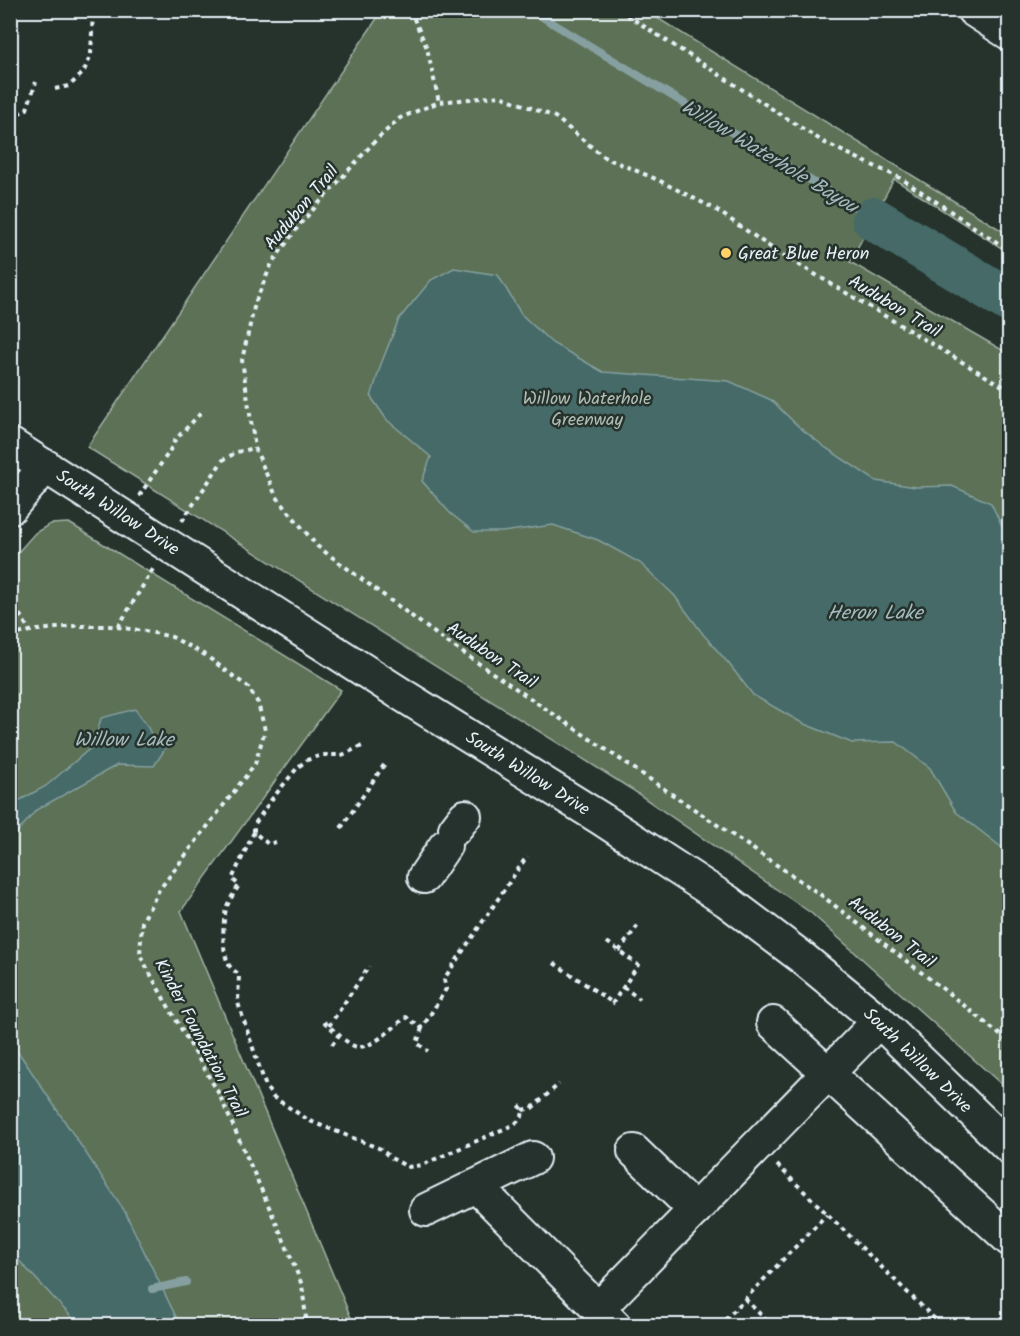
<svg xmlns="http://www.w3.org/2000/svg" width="1020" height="1336" font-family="Kalam,sans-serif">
	<rect width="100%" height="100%" fill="#26332d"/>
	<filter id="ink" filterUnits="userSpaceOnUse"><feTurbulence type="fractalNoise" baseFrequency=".0167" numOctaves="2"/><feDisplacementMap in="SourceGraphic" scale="12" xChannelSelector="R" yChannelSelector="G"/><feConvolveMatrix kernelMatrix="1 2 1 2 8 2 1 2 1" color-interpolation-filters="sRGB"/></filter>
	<g filter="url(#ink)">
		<g fill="#5b7154" stroke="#a2b1a6" stroke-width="1.5">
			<polygon points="382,11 646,11 1009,235 1009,253 894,179 850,262 1009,354 1009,1091 811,913 631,789 87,447"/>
			<polygon points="69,523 341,690 181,911 354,1325 11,1326 11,560 35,533 50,524"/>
		</g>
		<g fill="#456a67" stroke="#86a0a1" stroke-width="1.5">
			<polygon points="454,268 498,275 521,314 552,343 603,372 729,381 771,400 799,427 826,448 876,481 916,487 952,486 991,503 1009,541 1009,855 1005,850 956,812 930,768 896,742 852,743 802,723 753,695 729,664 703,634 674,595 640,563 598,540 553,525 502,532 474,532 450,513 422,481 431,457 387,420 371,397 381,364 399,319 431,280"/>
			<polygon points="135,709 146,724 153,738 167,746 154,766 117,765 36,810 11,840 11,805 46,786 94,745 101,718"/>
			<polygon points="10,1044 21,1056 124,1210 180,1325 79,1325 11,1252"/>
		</g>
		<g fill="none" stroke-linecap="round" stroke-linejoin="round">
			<g stroke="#86a0a1" stroke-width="8">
				<polyline points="531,10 874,219"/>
				<polyline points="152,1289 186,1282"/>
			</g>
			<polyline stroke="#456a67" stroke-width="44" points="874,219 1010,301"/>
			<g stroke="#e8f1f8" stroke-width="36">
				<g id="minor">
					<polyline points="973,10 1010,34"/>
					<polyline points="10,444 401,694 600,818 727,901 800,956 879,1021 1010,1148"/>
					<polyline points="10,508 46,466"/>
					<polyline points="455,829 465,816"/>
					<polyline points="424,877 445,846"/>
					<polyline points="773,1023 1010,1240"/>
					<polyline points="634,1151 695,1210"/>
					<polyline points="476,1186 615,1326"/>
					<polyline points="426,1210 533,1158"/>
					<polyline points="598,1309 879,1021"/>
				</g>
			</g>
			<g stroke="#e8f1f8" stroke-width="4" stroke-dasharray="4.5 4.5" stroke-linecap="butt">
				<polyline points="410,10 427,48 439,102"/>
				<polyline points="619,10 825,143 902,179 1010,251"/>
				<polyline points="55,89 69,86 83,73 91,55 93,10"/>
				<polyline points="10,118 27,109 36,82"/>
				<polyline points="1010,392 1004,387 776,251 715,209 656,179 604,157 555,117 500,96 439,102 400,118 375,141 300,224 272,263 255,303 242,360 255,448 276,496 317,546 444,640 821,895 961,1003 1010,1043"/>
				<polyline points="139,496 169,452 175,440 201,413"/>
				<polyline points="182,521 223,460 237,452 255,448"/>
				<polyline points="10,599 30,631"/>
				<polyline points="118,627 153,569"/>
				<polyline points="10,636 30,631 75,626 110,626 145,631 172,637 205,655 248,687 258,703 265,730 255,764 159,890 142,922 140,955 164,999 219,1094 285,1243 302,1285 307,1326"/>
				<polyline points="341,828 386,762"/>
				<path d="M254 832 232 879 239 885C235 892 230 899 227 906 222 920 221 956 231 968 233 970 236 972 239 974L238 1003 266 1087 273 1097 310 1121 381 1149 391 1158 408 1167 422 1165 515 1124 522 1117 523 1110 517 1102"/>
				<polyline points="276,842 268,844 254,832 254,825 272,799 298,767 307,760 322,755 342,755 362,746"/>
				<polyline points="607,942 638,965 610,1007"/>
				<polyline points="619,951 639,924"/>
				<polyline points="554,963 613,1003"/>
				<polyline points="623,987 640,999"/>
				<path d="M324 1022C334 1030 344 1041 354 1046 368 1053 396 1025 406 1017L422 1028 446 989 444 979 527 856"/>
				<polyline points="329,1026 369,966"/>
				<polyline points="422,1028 417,1043 428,1051"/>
				<polyline points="332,1045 339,1034"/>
				<polyline points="523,1110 532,1108 559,1084"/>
				<polyline points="777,1165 942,1326"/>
				<polyline points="745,1299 772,1326"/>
				<polyline points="719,1326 827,1214"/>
			</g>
			<use href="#minor" stroke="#26332d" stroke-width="32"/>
		</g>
	</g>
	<circle fill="#ffd166" stroke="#26332d" stroke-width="2" cx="726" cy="253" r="6"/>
	<g text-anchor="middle" stroke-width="5" stroke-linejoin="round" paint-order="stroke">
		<g font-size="18" fill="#e8f1f8" stroke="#26332d">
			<text transform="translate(301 207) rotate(-50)" y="6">Audubon Trail</text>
			<text transform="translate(895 306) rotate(31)" y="6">Audubon Trail</text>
			<text transform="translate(118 512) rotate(33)" y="6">South Willow Drive</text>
			<text transform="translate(492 655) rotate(34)" y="6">Audubon Trail</text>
			<text transform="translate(528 773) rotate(32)" y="6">South Willow Drive</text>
			<text transform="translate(892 932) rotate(38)" y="6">Audubon Trail</text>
			<text transform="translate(201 1038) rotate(62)" y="6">Kinder Foundation Trail</text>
			<text transform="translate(918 1060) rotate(44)" y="6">South Willow Drive</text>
		</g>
		<g font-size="18" fill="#e8f1f8" stroke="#26332d" text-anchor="start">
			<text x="738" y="259">Great Blue Heron</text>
		</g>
		<g font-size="18" fill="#b0beb6" stroke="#26332d">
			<text x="587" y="404">Willow Waterhole<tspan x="587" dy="21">Greenway</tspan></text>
		</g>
		<g font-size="20" font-style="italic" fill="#a7bbbe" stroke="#26332d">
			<text transform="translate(770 156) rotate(31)" y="7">Willow Waterhole Bayou</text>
			<text x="875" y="619">Heron Lake</text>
			<text x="124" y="746">Willow Lake</text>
		</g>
	</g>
	<rect width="1020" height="1336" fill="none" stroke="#26332d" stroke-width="36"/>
	<rect x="18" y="18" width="984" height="1300" fill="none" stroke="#e8f1f8" stroke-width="2" filter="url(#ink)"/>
</svg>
